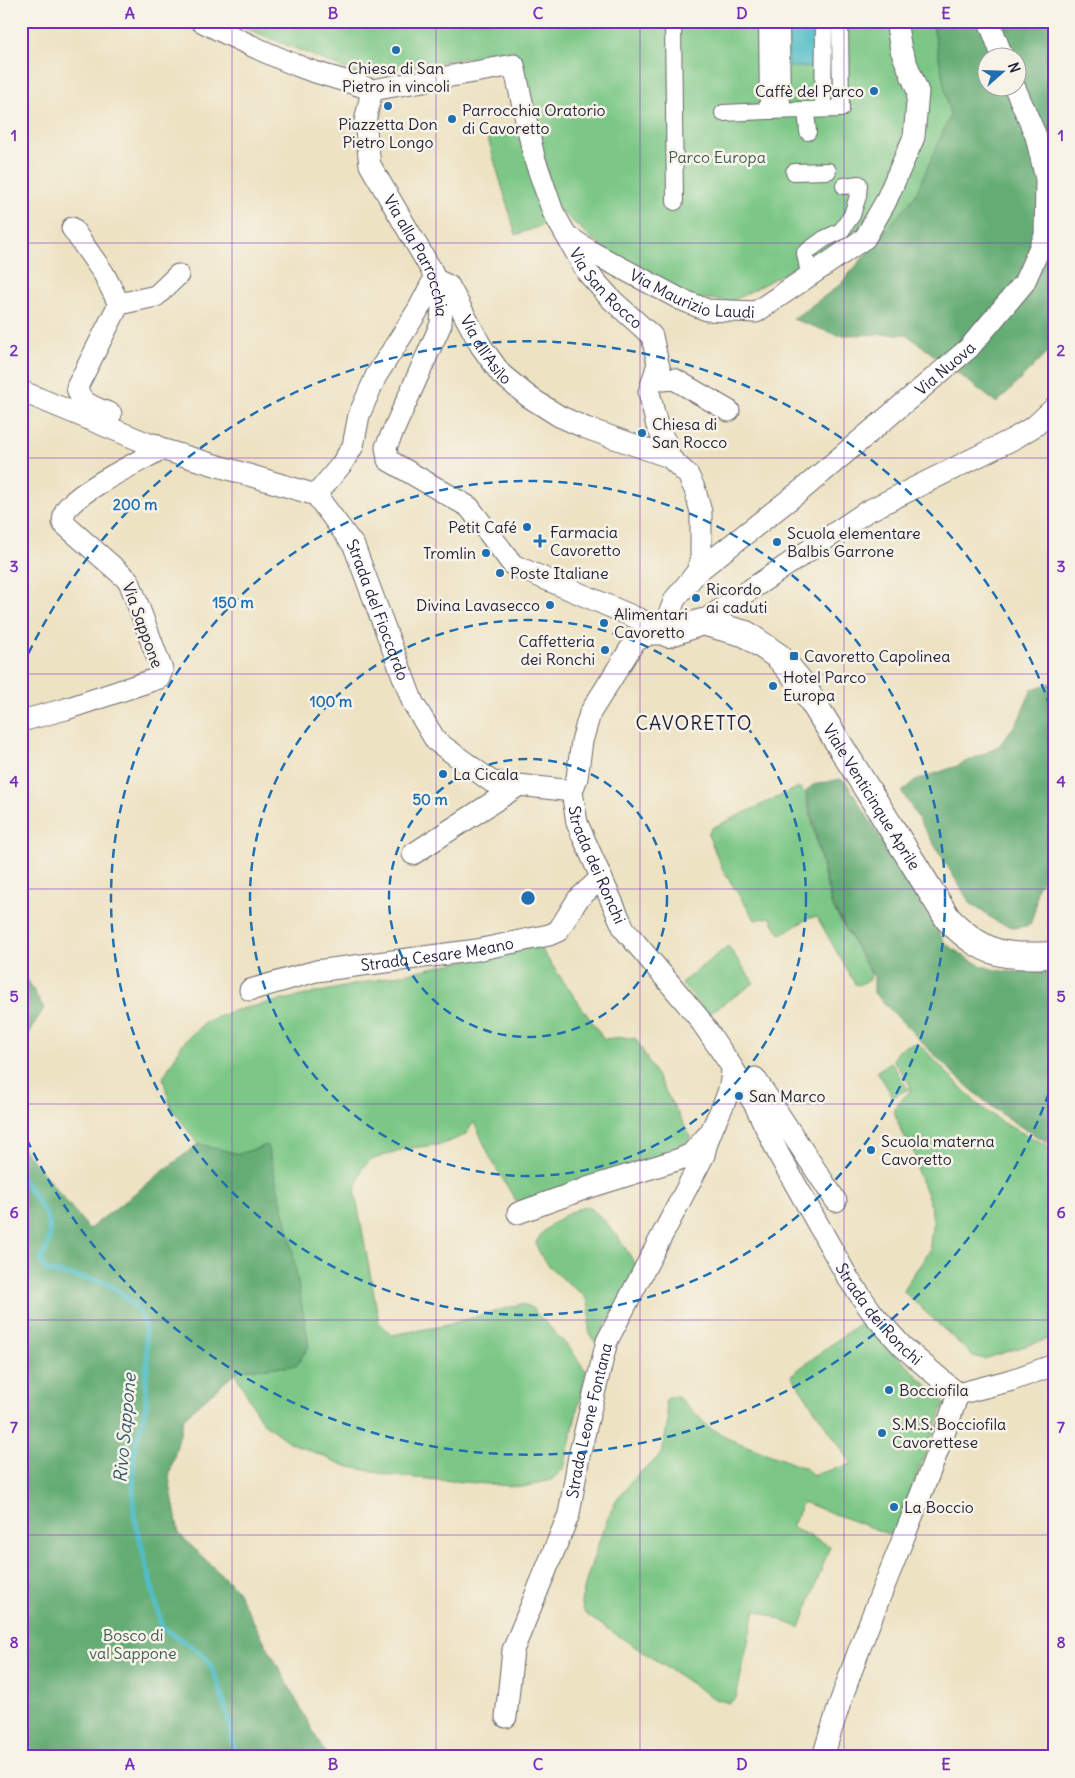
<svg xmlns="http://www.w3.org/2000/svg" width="1075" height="1778" font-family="Delius,sans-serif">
	<rect width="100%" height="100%" fill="#f7f3e8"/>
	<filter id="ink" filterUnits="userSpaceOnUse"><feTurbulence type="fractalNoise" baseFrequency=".02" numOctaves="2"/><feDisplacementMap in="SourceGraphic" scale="10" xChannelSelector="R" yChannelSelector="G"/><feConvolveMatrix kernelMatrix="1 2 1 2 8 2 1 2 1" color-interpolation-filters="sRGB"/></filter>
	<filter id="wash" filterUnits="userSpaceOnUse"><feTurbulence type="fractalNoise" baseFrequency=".0096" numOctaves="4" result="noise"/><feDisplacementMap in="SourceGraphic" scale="20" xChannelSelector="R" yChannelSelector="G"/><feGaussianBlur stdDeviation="1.12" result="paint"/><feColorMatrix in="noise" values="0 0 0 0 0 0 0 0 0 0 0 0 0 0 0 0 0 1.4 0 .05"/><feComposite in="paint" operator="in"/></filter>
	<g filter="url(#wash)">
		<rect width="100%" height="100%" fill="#ede2c2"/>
		<g fill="#7bc786" stroke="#4e7460" fill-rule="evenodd">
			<path d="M228 21H1054V297L845 240 733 301 690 298 603 248 556 207 520 61 510 51 360 75ZM988 58H1018V88H988Z"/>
			<polygon points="526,128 548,223 516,235 487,135"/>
			<polygon points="797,788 800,788 805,793 831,904 871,974 870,979 859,985 855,984 817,917 809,918 782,934 779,933 770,917 755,920 724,872 708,835 712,828"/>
			<polygon points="538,945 604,1039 623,1037 636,1039 691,1137 678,1149 526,1200 516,1201 492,1161 474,1122 465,1135 443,1144 404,1149 370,1160 361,1170 355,1192 379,1322 391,1335 443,1326 521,1304 531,1307 571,1350 586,1371 564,1468 551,1480 523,1487 393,1476 346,1466 289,1442 262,1422 219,1344 220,1151 198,1144 171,1107 163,1078 183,1043 205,1022 232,1011"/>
			<polygon points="728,946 754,983 710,1013 705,1011 681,983"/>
			<path d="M918 1043 976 1103 1003 1123 1054 1149V1337L984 1359 973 1356 904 1292 908 1282 929 1252 933 1219 929 1200 917 1171V1158L901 1130 893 1109 910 1091V1085L893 1060C899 1048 905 1045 918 1043Z"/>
			<polygon points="891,1062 908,1089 893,1097 877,1071"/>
			<path d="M585 1206C604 1213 630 1253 639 1272L595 1342C582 1328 596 1316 586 1299 584 1295 579 1292 575 1289 560 1275 541 1264 536 1243 544 1225 567 1213 585 1206Z"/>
			<polygon points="865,1319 878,1337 945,1403 893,1536 803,1502 791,1527 830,1546 800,1628 755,1609 736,1698 729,1703 715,1699 585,1614 581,1602 587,1578 602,1532 615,1502 637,1475 662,1454 668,1421 665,1402 669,1397 678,1397 709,1427 734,1441 805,1468 813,1475 852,1464 791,1375"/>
		</g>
		<g fill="#64ac73" stroke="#436757" fill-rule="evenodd">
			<path d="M932 21H1054V346L997 403 906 334 837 335 793 319 840 285 915 196 950 116ZM988 58H1018V88H988Z"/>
			<polygon points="1054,682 1054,868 1037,887 1035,909 1030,925 1016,928 997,922 970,903 902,792 914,781 957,766 998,747 1018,721 1032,689"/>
			<path d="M840 779 846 782 945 943C988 975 1002 974 1054 970V1145C981 1111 930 1049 874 993V977L832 904 806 791 813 785Z"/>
			<polygon points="21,969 44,1008 21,1046"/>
			<polygon points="21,1143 21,1146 89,1229 198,1144 239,1154 267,1145 289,1232 309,1346 296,1366 239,1370 184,1417 169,1477 179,1534 236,1589 327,1757 21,1757"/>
		</g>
		<rect fill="#4fbdc6" stroke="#387080" x="788" y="26" width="31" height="41"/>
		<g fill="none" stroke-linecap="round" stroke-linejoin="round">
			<path stroke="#4fbdc6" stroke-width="5.5" d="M21 1177C41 1207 62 1224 41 1260L47 1271 105 1282 120 1292 139 1311 145 1325 148 1368 146 1366V1408L135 1447 133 1473 134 1516 162 1627C175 1637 191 1645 203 1655 219 1670 232 1734 235 1757"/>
		</g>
	</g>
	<g filter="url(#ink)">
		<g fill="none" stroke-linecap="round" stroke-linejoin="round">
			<g stroke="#69656a" stroke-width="18">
				<g id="pedestrian">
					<polyline points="673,21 675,202"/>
					<polyline points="781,21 782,110"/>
					<polyline points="823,109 824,21"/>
					<polyline points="806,110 808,132"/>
					<polyline points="768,111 841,109 840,21"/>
					<polyline points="723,113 768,111 767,21"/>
					<polyline points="794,172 828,171"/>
					<polyline points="808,269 805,253 824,239 841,231 852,215 858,196 859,184 844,186"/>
				</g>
			</g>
			<g stroke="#69656a" stroke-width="23">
				<g id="minor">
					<path d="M201 21C236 39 270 55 306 69 328 77 350 81 372 90"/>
					<polyline points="989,21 1003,58"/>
					<path id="s1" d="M372 90 514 65 534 157 553 212 587 272 611 299 652 336 658 364 649 392 657 426 667 445 669 457 688 475 695 490 701 512V558L697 572 675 599 669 614 668 634"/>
					<path id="s2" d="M372 90 365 122 370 165 432 271 442 307 441 324 386 447 388 460 469 507 513 565 639 619 667 634"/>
					<polyline points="72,228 104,274 119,304"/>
					<path id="s3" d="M569 237 593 253 680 299 707 310 756 312 865 238 885 203 914 137 918 92 901 50 896 21"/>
					<polyline points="658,364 663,380 674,379 729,411"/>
					<path id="s4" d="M21 391 161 449 316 495 354 546 413 703 436 741 492 782 572 791"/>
					<path d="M111 414C97 408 79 404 77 387L119 304 156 296 178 275"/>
					<path id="s5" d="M316 495 341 465 353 446 359 415 376 376 418 310 434 279 449 286 481 346 501 374 529 397 559 416 586 428 669 457"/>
					<path id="s6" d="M697 572 804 488 969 348 1024 283 1045 236 1046 179 1036 136 1015 88"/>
					<polyline points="702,622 866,512 1015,438 1036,425 1054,408"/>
					<path id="s7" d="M668 634H650L635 641 590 713 582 741 577 778 572 791 577 823 624 929 698 1017 732 1067 755 1105 779 1155 848 1278 874 1315 903 1347 958 1394C917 1517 859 1632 823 1757"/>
					<path d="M21 721 66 709 159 678 162 670 129 581 63 523C64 515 64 510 70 505 88 486 137 463 161 449L154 444"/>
					<polyline points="413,854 518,786"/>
					<path id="s8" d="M250 990 316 971 477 950 549 935 558 931 578 899 601 878"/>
					<polyline points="755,1078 836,1201"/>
					<polyline points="518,1213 587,1188 680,1159 691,1154 707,1136"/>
					<polyline points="958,1394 1012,1380 1054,1365"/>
					<path id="s9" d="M506 1717 513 1650 569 1514 579 1456 607 1341 704 1155C710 1120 732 1103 732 1067"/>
				</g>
			</g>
			<g stroke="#69656a" stroke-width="28">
				<g id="tertiary">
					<path id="s10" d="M668 634 702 622 746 634 779 657 801 683 948 919C985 956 1003 957 1054 955"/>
				</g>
			</g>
			<use href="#pedestrian" stroke="#fff" stroke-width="16"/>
			<use href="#minor" stroke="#fff" stroke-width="21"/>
			<use href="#tertiary" stroke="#fff" stroke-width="26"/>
		</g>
	</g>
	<path fill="none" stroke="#7b2cbf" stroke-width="1" stroke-opacity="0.55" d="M232 21V1757M436 21V1757M640 21V1757M844 21V1757M21 243H1054M21 458H1054M21 674H1054M21 889H1054M21 1104H1054M21 1320H1054M21 1535H1054"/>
	<g fill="none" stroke="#1f6fb2" stroke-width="2.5" stroke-dasharray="9 6">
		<circle cx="528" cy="898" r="139"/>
		<circle cx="528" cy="898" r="278"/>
		<circle cx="528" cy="898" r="417"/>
		<path d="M1054 1079A556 556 0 0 1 22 1129M22 667A556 556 0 0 1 1054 717"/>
	</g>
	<g fill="#1f6fb2" stroke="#f7f3e8" stroke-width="2">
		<circle cx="396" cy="50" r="5"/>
		<circle cx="874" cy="91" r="5"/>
		<circle cx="388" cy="106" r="5"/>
		<circle cx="452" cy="119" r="5"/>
		<circle cx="642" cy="433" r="5"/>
		<circle cx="527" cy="527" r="5"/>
		<path d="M537.5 533.5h5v5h5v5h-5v5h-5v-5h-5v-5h5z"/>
		<circle cx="777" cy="542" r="5"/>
		<circle cx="486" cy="553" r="5"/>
		<circle cx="500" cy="573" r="5"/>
		<circle cx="696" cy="598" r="5"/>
		<circle cx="550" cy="605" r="5"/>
		<circle cx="604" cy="623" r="5"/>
		<circle cx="605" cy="650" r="5"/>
		<rect x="789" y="651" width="10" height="10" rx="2.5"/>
		<circle cx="773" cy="686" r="5"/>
		<circle cx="443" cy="774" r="5"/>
		<circle cx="739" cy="1096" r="5"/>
		<circle cx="871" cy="1150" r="5"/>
		<circle cx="889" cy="1390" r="5"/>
		<circle cx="882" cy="1433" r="5"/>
		<circle cx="894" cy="1507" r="5"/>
	</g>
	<g text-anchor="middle" stroke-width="5" stroke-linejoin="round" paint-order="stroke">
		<g font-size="16" fill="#22223b" stroke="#f7f3e8" text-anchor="start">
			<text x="396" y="74" text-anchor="middle">Chiesa di San<tspan x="396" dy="18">Pietro in vincoli</tspan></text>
			<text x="864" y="97" text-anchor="end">Caffè del Parco</text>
			<text x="462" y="116">Parrocchia Oratorio<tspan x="462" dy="18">di Cavoretto</tspan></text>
			<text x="388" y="130" text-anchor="middle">Piazzetta Don<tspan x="388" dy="18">Pietro Longo</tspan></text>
			<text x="652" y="430">Chiesa di<tspan x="652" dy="18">San Rocco</tspan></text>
			<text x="517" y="533" text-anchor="end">Petit Café</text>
			<text x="550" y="538">Farmacia<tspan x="550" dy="18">Cavoretto</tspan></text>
			<text x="787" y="539">Scuola elementare<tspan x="787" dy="18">Balbis Garrone</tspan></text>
			<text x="476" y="559" text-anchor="end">Tromlin</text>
			<text x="510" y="579">Poste Italiane</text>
			<text x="706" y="595">Ricordo<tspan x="706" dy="18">ai caduti</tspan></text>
			<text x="540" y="611" text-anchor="end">Divina Lavasecco</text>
			<text x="614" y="620">Alimentari<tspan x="614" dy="18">Cavoretto</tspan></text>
			<text x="595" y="647" text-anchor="end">Caffetteria<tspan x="595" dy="18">dei Ronchi</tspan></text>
			<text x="804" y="662">Cavoretto Capolinea</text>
			<text x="783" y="683">Hotel Parco<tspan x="783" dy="18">Europa</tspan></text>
			<text x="453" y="780">La Cicala</text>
			<text x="749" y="1102">San Marco</text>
			<text x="881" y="1147">Scuola materna<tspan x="881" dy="18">Cavoretto</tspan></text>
			<text x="899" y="1396">Bocciofila</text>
			<text x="892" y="1430">S.M.S. Bocciofila<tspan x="892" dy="18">Cavorettese</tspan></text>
			<text x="904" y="1513">La Boccio</text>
		</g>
		<g font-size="16" fill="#415c55" stroke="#f7f3e8">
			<text x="717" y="163">Parco Europa</text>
			<text x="133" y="1641">Bosco di<tspan x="133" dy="18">val Sappone</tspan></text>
		</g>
		<g font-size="16" fill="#22223b" stroke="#f7f3e8">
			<text dy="6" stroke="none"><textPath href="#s2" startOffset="179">Via alla Parrocchia</textPath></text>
			<text dy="6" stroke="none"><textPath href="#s1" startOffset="390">Via San Rocco</textPath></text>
			<text dy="6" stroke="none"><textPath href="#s3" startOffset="138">Via Maurizio Laudi</textPath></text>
			<text dy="6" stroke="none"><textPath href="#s5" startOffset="339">Via all'Asilo</textPath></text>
			<text dy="6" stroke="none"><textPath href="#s6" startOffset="321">Via Nuova</textPath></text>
			<text dy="6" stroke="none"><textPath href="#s4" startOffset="445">Strada del Fioccardo</textPath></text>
			<text transform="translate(143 625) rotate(70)" y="6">Via Sappone</text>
			<text dy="6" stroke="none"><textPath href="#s10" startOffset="290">Viale Venticinque Aprile</textPath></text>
			<text dy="6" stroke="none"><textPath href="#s7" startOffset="278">Strada dei Ronchi</textPath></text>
			<text dy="6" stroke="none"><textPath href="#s8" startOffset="191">Strada Cesare Meano</textPath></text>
			<text dy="6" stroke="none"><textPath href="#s7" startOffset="812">Strada dei Ronchi</textPath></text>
			<text dy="6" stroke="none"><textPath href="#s9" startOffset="310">Strada Leone Fontana</textPath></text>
		</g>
		<g font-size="18" font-style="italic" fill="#32586c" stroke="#f7f3e8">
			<text transform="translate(125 1428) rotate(-85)" y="6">Rivo Sappone</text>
		</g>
		<g font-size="19" letter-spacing="1" fill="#22223b" stroke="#f7f3e8">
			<text x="694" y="730">CAVORETTO</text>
		</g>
	</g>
	<circle cx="528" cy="898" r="8" fill="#1f6fb2" stroke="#f7f3e8" stroke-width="2.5"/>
	<g font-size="15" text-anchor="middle" font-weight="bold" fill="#1f6fb2" stroke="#f7f3e8" stroke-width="5" stroke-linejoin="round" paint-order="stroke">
		<text x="135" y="510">200 m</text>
		<text x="233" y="608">150 m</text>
		<text x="331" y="707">100 m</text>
		<text x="430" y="805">50 m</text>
	</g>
	<rect width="1075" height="1778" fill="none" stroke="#f7f3e8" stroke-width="55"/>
	<g transform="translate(1002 72) rotate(70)"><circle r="24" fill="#f7f3e8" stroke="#a29fa3"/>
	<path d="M0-4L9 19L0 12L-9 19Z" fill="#1f6fb2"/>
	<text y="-8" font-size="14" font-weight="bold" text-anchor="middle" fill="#22223b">N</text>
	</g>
	<rect x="28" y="28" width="1020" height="1722" fill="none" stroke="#7b2cbf" stroke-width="2"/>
	<g font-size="16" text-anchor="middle" font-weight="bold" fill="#7b2cbf">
		<text x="130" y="19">A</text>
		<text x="333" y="19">B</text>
		<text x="538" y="19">C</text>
		<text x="742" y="19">D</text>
		<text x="946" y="19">E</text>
		<text x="14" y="141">1</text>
		<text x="1061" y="141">1</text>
		<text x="14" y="356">2</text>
		<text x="1061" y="356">2</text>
		<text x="14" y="572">3</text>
		<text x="1061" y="572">3</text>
		<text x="14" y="787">4</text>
		<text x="1061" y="787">4</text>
		<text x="14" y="1002">5</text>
		<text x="1061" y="1002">5</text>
		<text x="14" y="1218">6</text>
		<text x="1061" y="1218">6</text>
		<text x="14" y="1433">7</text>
		<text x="1061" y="1433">7</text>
		<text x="14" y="1648">8</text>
		<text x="1061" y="1648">8</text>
		<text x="130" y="1770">A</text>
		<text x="333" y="1770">B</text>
		<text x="538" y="1770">C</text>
		<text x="742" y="1770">D</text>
		<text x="946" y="1770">E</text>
	</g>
</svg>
